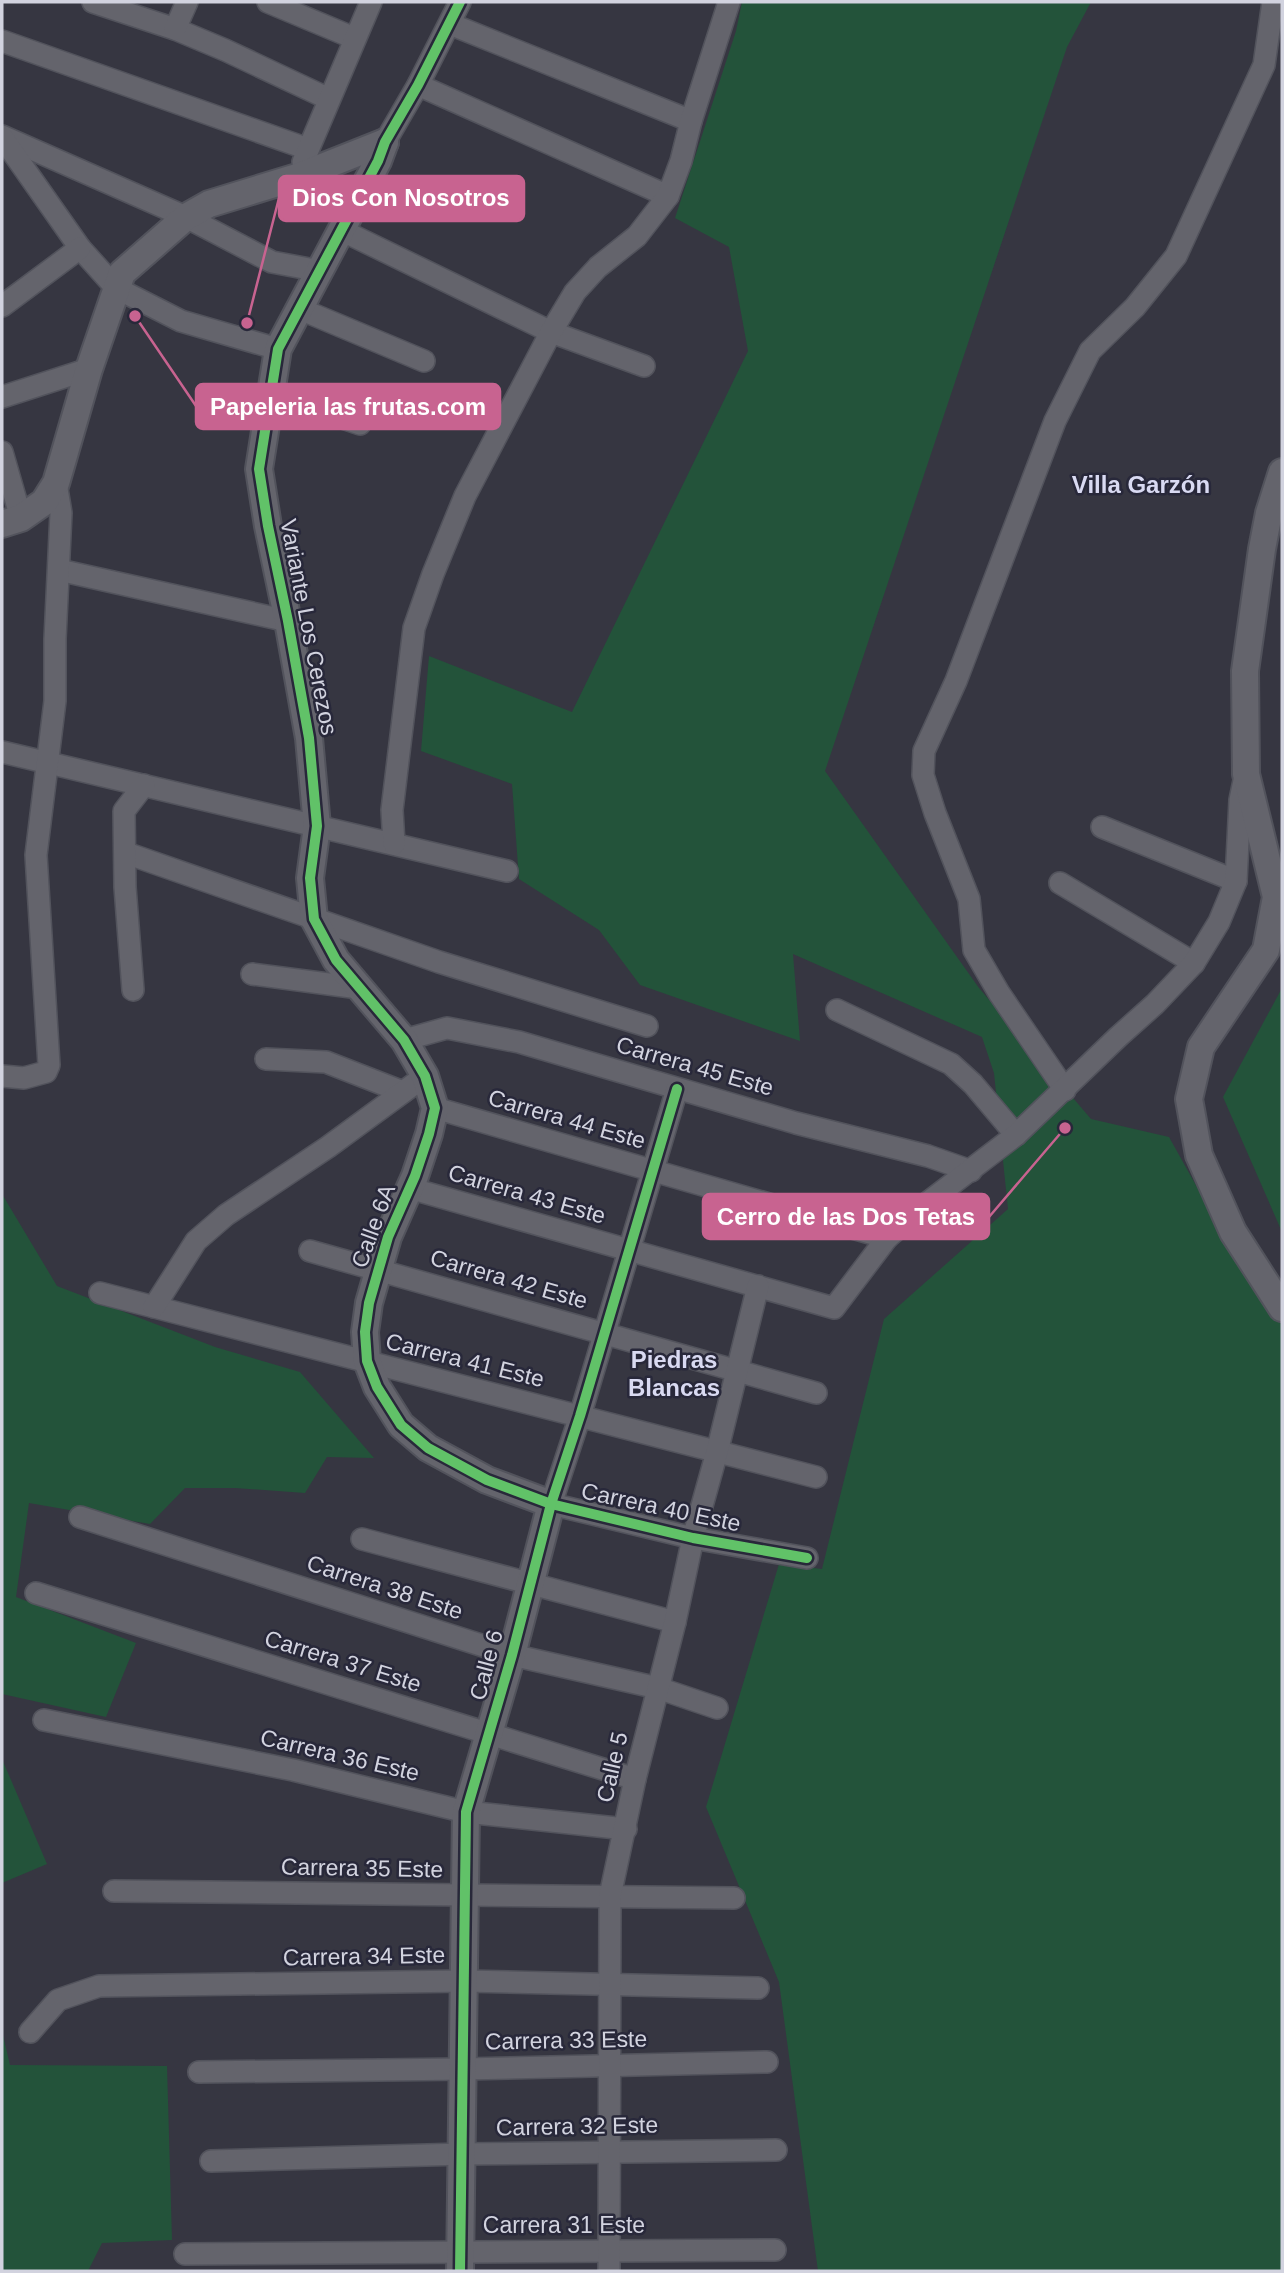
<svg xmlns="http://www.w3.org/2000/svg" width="1284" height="2273" font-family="Helvetica,sans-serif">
	<rect width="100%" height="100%" fill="#363641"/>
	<g fill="#23533a">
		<polygon points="742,2 1091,2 1067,47 825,771 979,988 1091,1119 1169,1137 1212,1214 1282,1326 1282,2271 818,2271 779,1982 706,1807 779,1564 822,1569 884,1319 1008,1209 994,1073 982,1037 793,954 800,1041 640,985 599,930 519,879 512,784 421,751 429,656 572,712 748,351 729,247 675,218 736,31"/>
		<polygon points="1282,988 1282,1232 1223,1097"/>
		<polygon points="2,1194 57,1286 215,1347 300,1372 374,1458 327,1457 305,1493 235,1488 185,1488 150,1524 29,1503 16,1597 136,1643 106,1717 2,1694"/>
		<polygon points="2,1759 47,1864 2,1883"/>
		<polygon points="2,2031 10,2065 167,2066 172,2240 102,2243 88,2271 2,2271"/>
	</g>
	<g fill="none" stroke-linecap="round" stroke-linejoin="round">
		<g stroke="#52535c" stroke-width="24">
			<g id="minor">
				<polyline points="93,2 175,29 225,50 329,99"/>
				<polyline points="268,2 354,38"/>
				<polyline points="450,24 691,121"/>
				<polyline points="175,29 187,2"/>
				<polyline points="2,41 308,149"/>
				<polyline points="418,85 668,196"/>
				<polyline points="2,136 186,217 272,262 320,271"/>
				<polyline points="2,137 80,248 116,288 181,321 278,349"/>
				<polyline points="385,142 418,85 460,2"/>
				<polyline points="303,162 371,2"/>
				<polyline points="341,230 551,332 644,366"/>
				<polyline points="2,306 80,248"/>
				<polyline points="300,309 424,361"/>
				<polyline points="272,394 360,424"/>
				<polyline points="2,397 89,369"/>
				<polyline points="2,452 21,518"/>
				<polyline points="59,570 288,621"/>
				<polyline points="2,752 507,871"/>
				<polyline points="1102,827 1236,881"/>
				<polyline points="394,844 392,810 414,628 433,574 465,496 551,332 575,292 598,267 637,236 668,196 681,161 691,121 729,2"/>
				<polyline points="126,853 439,962 647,1026"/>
				<polyline points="1060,883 1194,963"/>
				<polyline points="252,974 359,988"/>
				<polyline points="133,990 125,887 124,811 144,785"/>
				<polyline points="837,1010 951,1064 973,1084 1016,1135"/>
				<polyline points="404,1040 447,1028 519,1042 796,1123 928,1156 971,1171"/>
				<polyline points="266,1059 326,1062 403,1092"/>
				<polyline points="2,1076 24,1078 46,1072 49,1065 36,855 55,701 55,639 61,513 56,483"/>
				<polyline points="677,1089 580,1416 551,1504 693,1538 807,1558"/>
				<polyline points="1065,1090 999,993 974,950 969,899 935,813 923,775 924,751 956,681 1055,421 1090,351 1135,307 1176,256 1264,65 1273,2"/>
				<polyline points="435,1108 887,1238"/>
				<polyline points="409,1188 834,1308 887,1238 927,1203 1016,1135 1118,1037 1155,1004 1194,963 1219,922 1236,881 1240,800 1245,776"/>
				<polyline points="310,1251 816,1393"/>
				<polyline points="100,1293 816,1477"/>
				<polyline points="154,1307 196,1241 226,1215 328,1147 425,1076"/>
				<polyline points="80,1517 512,1655 658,1688 717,1708"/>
				<polyline points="362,1539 675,1622"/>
				<polyline points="36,1593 635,1779"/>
				<polyline points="44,1720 293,1770 466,1812 626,1829"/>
				<polyline points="114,1891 734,1898"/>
				<polyline points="30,2032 58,2000 99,1986 465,1981 758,1988"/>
				<polyline points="199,2072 464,2069 767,2062"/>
				<polyline points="211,2161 463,2154 776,2150"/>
				<polyline points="185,2254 775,2250"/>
				<polyline points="609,2271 610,1896 635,1779 675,1622 693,1538 717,1452 758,1286"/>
			</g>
		</g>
		<g stroke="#52535c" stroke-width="30">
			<g id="tertiary">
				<polyline points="385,142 378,161 278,349 259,469 268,526 288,621 309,738 317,826 310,878 314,919 336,960 404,1040 425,1076 435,1108 429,1134 415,1176 388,1237 369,1303 365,1332 367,1361 377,1387 401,1425 428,1448 487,1480 551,1504 512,1655 466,1812 460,2271"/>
				<polyline points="1282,472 1269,513 1262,549 1245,671 1246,774 1276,897 1266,950 1201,1047 1189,1099 1199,1155 1233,1232 1282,1308"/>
				<polyline points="2,524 21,518 44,502 56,483 89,369 122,273 186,217 209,204 297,177 385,142"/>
			</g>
		</g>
		<use href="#minor" stroke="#64646c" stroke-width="21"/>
		<use href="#tertiary" stroke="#64646c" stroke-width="26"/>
		<g stroke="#28283a" stroke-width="15">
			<g id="cycleway">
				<polyline points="460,2 418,85 385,142 378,161 278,349 259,469 268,526 288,621 309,738 317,826 310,878 314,919 336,960 404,1040 425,1076 435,1108 429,1134 415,1176 388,1237 369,1303 365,1332 367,1361 377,1387 401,1425 428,1448 487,1480 551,1504 693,1538 807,1558"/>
				<polyline points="460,2271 466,1812 512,1655 551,1504 580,1416 677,1089"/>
			</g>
		</g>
		<use href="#cycleway" stroke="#61c268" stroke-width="10"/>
	</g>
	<g text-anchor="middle" stroke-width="5" stroke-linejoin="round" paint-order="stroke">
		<g font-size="23" fill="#d2d3df" stroke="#28283a">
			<text transform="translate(309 627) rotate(79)" y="8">Variante Los Cerezos</text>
			<text transform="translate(695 1066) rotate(16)" y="8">Carrera 45 Este</text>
			<text transform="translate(567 1119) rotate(16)" y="8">Carrera 44 Este</text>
			<text transform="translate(527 1194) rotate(16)" y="8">Carrera 43 Este</text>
			<text transform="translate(373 1226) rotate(-70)" y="8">Calle 6A</text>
			<text transform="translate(509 1279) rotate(16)" y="8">Carrera 42 Este</text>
			<text transform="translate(465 1360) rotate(14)" y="8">Carrera 41 Este</text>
			<text transform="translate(661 1507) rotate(12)" y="8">Carrera 40 Este</text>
			<text transform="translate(385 1587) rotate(18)" y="8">Carrera 38 Este</text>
			<text transform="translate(343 1661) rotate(17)" y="8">Carrera 37 Este</text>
			<text transform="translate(486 1665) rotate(-75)" y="8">Calle 6</text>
			<text transform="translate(340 1755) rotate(13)" y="8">Carrera 36 Este</text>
			<text transform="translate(612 1767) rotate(-77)" y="8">Calle 5</text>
			<text transform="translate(362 1868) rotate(1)" y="8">Carrera 35 Este</text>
			<text transform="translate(364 1956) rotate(-1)" y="8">Carrera 34 Este</text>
			<text transform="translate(566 2040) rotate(-1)" y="8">Carrera 33 Este</text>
			<text transform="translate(577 2126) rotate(-1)" y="8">Carrera 32 Este</text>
			<text x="564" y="2233">Carrera 31 Este</text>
		</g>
		<g font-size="24" font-weight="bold" fill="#d9daf2" stroke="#28283a">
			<text x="1141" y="493">Villa Garzón</text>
			<text x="674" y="1368">Piedras<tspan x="674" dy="28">Blancas</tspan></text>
		</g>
	</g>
	<path fill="none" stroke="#c86390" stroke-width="2.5" d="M247 323L279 198M135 316L196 406M1065 1128L989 1217"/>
	<g fill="#c86390" stroke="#28283a" stroke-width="2.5">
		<circle cx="247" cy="323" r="7"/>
		<circle cx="135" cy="316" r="7"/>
		<circle cx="1065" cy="1128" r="7"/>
	</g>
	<g fill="#c86390" stroke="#c86390" stroke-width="2.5">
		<rect x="279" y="176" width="245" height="45" rx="7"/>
		<rect x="196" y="384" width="304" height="45" rx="7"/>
		<rect x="703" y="1194" width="286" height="45" rx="7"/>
	</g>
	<g font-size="24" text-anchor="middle" font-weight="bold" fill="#fff">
		<text x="401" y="206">Dios Con Nosotros</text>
		<text x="348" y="415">Papeleria las frutas.com</text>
		<text x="846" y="1225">Cerro de las Dos Tetas</text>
	</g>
	<rect width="1284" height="2273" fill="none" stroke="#d2d3df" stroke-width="7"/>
</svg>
